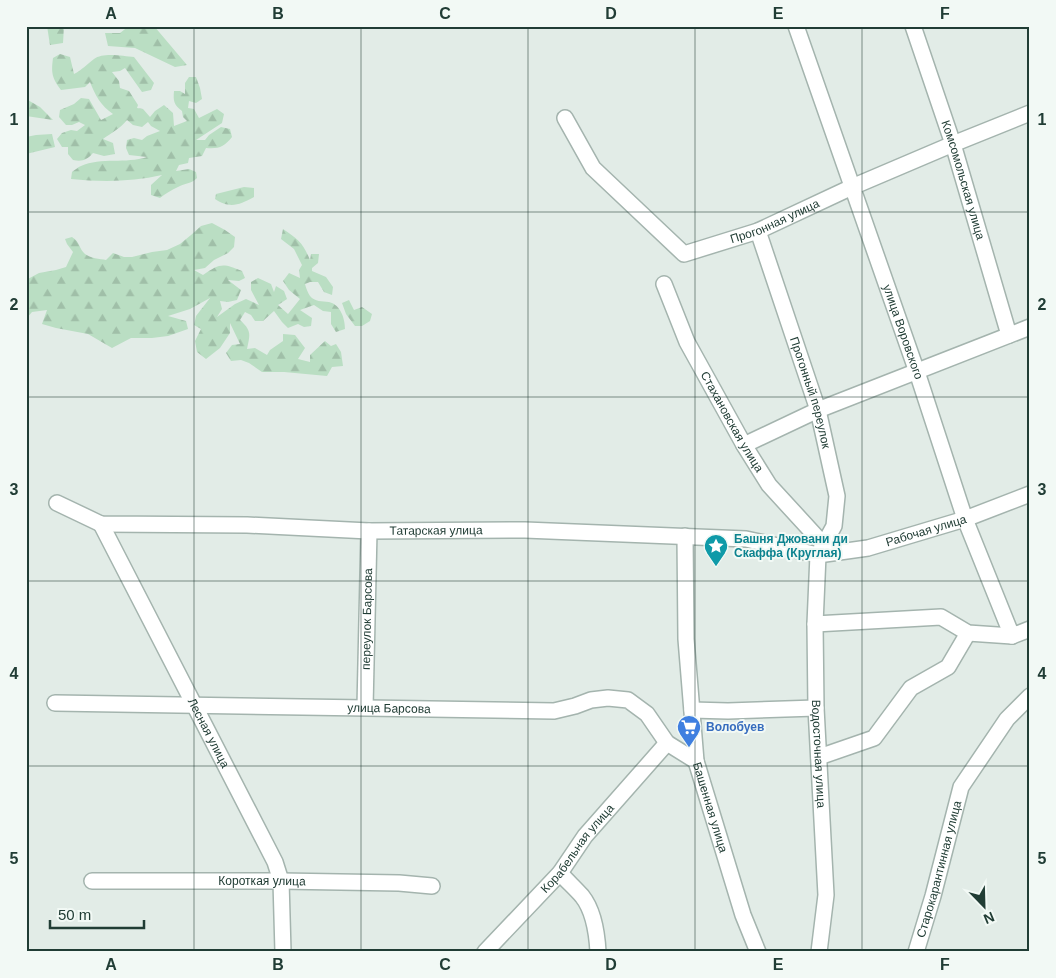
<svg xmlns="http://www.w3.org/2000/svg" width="1056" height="978" font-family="Helvetica,sans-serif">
	<defs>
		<pattern id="forest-firs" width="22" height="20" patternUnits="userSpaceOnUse" patternTransform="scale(1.25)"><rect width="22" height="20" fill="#badec3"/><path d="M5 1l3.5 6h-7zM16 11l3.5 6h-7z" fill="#a0bfa8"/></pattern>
	</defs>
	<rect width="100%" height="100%" fill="#e2ece7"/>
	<g fill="url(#forest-firs)">
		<polygon points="47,26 64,26 63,43 50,45"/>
		<polygon points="129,26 154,26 187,65 175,67 135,48 108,46 105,33 120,33"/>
		<path d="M60 54 70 57 74 74C82 70 87 64 94 59 103 52 123 56 134 57L154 83 151 90 142 92 125 68 120 71 112 72 119 81 120 88 129 91 138 105 137 108 143 109 150 117 155 111 164 105 173 113 174 126 187 121 183 117 182 111C174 105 173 101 174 91H180L185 94V83L189 77H196L200 88 202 99 196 103 189 101 188 108 194 109 199 118 217 109 224 114 222 123 196 140H205L209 135 221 127 230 129 232 137C224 147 219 149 206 148L202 156 189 158 188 163 179 165 176 171 189 169 196 172 197 178C191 184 185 183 178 187 171 190 165 194 160 198L151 195V185L162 175C132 182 101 182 71 179L72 172C75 170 78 167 81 166 101 157 126 164 147 157L129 155 126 148 127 140 134 138 142 140 147 136 160 131 151 126 148 122 142 127 133 125 127 120C121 128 111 133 103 139L113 143 115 154 104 156 93 153C87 160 82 162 73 160L68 154V147H62L57 139 62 133 71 130 77 131 85 125 79 122 72 125H66L59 117 60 110 74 104 81 98 89 99 101 120 113 114C101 106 95 95 90 82L85 87 61 90C52 78 51 73 53 58Z"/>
		<polygon points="26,99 40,107 53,120 26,116"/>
		<polygon points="52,134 55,147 26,154 26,137 36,135"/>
		<path d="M244 187 254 188V197C239 205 230 209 215 199L216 194Z"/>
		<path d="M212 223 225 230 235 237 234 247 228 253 214 260 205 268 194 270 203 275C220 263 223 263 242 271L245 278 239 281 228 280 241 290 237 300 228 302 220 301 222 309 217 317 235 304 246 299 259 305 251 290V282L258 278 271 284 274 292 276 286 284 291 287 299 278 305 288 314 300 299 289 290 283 281 289 273 300 278 299 270 302 265 294 249 281 239 283 229C298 239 303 243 310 260L311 254H319L318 263 312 268V271L326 277 333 287 332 295 324 292 318 282H310L305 284C306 288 308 293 310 296 315 302 322 301 329 302 341 305 345 319 345 329L336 332 331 324V312L323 311 314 305 300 310 312 318 311 326 304 327 298 324 288 328 282 322 274 311 263 321H255L251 315 245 312 240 320C252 331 250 334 247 349L255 348 267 355 270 350 283 341V334L295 335 305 348 298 359 310 362V355L325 341 331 346 336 344 341 352 343 366 332 367 327 376 284 372H262L249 363 241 360 231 361 226 353 232 345 240 344 230 323V333L220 348 206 359 197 352 195 341 201 329 194 325 196 316 210 298 190 309 168 316 186 321 188 329 168 336 152 338H131L112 348 88 334 56 328 42 324 47 310 32 312 26 319V280L39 273 56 270 66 267 73 252 67 244 65 239 72 237C80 242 79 249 85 254 90 258 100 259 106 260L113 253 124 257H132L152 252 167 250 180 244 191 235 201 226Z"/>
		<polygon points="349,300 354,310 362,307 372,314 370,321 362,326 355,326 346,314 342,303"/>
	</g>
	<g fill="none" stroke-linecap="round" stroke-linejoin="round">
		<g stroke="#a4b4ae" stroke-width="18">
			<g id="minor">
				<path id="s1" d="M796 26 917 372 965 519 1012 636"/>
				<path id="s2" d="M913 26 953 144 1009 335"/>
				<path id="s3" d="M565 118 593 168 684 254 758 231 852 187 953 144 1030 113"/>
				<path id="s4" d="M758 231 818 410 837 496 834 526 818 555 815 624 816 708 826 895 819 952"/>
				<path id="s5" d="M664 284 687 342 744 445 769 485 824 545"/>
				<polyline points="744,445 818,410 1030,327"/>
				<path id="s6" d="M57 503 101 524 247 525 369 531 525 530 746 539 818 555 868 548 965 519 1030 494"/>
				<path id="s7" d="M101 524 275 862 281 881 283 952"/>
				<path id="s8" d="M685 536 686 639 696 761 743 915 758 952"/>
				<polyline points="815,624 941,617 968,633 1012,636 1030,629"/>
				<path id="s9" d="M55 703 554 711 575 706 591 700 608 698 628 700 647 714 667 743 696 761"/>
				<path id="s10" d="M365 707 369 531"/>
				<polyline points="692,710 728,711 816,708"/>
				<polyline points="819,757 874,738 911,688 948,667 968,633"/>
				<path d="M560 873C567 881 575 888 582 896 594 911 597 933 598 952"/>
				<path id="s11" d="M92 881H281L399 883 432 886"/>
				<path id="s12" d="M485 952 560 873 585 836 667 743"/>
				<path id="s13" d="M916 952 933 896 961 787 1007 719 1030 696"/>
			</g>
		</g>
		<use href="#minor" stroke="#fff" stroke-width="15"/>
	</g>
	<path fill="none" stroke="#213d35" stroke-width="1" stroke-opacity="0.55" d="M194 26V952M361 26V952M528 26V952M695 26V952M862 26V952M26 212H1030M26 397H1030M26 581H1030M26 766H1030"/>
	<defs>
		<g id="sight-pin" transform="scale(1.25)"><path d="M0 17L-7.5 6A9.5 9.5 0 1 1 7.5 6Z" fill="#0f9aa8" stroke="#f2f9f5"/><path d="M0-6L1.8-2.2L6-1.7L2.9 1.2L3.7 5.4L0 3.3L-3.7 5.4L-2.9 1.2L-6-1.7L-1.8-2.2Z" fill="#fff"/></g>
		<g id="supermarket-pin" transform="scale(1.25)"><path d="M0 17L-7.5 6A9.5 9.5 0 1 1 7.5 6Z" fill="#3f7fe0" stroke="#f2f9f5"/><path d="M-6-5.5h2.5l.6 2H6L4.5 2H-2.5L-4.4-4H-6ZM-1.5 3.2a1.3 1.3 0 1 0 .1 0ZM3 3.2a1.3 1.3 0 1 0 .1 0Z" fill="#fff"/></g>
	</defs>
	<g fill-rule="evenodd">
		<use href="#sight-pin" x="716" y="546"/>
		<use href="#supermarket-pin" x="689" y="727"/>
	</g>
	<g text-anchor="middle" stroke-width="4" stroke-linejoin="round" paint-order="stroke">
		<g font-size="12" fill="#213d35" stroke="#f2f9f5">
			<text dy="4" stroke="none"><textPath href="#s2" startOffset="162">Комсомольская улица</textPath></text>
			<text dy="4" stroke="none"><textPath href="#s3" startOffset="279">Прогонная улица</textPath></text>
			<text dy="4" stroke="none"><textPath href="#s1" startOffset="324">улица Воровского</textPath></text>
			<text dy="4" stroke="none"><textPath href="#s4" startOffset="170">Прогонный переулок</textPath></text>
			<text dy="4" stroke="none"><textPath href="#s5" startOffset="154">Стахановская улица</textPath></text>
			<text dy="4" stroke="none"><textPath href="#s6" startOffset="384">Татарская улица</textPath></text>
			<text dy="4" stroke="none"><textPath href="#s6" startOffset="879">Рабочая улица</textPath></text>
			<text dy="4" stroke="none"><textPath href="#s10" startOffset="88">переулок Барсова</textPath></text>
			<text dy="4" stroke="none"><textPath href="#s9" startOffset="334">улица Барсова</textPath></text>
			<text dy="4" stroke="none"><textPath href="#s7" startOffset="235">Лесная улица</textPath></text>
			<text dy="4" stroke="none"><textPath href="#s4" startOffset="539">Водосточная улица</textPath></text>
			<text dy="4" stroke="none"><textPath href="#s8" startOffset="274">Башенная улица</textPath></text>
			<text dy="4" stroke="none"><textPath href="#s12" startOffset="139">Корабельная улица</textPath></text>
			<text dy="4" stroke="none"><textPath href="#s13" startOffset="86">Старокарантинная улица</textPath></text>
			<text dy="4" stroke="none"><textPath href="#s11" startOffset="170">Короткая улица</textPath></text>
		</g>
		<g font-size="12" font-weight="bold" fill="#0d838f" stroke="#f2f9f5" text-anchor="start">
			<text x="734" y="543">Башня Джовани ди<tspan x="734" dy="14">Скаффа (Круглая)</tspan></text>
		</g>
		<g font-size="12" font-weight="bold" fill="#366cbe" stroke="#f2f9f5" text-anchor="start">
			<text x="706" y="731">Волобуев</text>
		</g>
	</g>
	<rect width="1056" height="978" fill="none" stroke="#f2f9f5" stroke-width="55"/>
	<g transform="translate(984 906) rotate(157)" stroke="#f2f9f5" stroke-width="4" paint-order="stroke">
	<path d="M0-4L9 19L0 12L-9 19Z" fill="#213d35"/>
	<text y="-8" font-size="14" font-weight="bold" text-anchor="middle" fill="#213d35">N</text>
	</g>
	<path d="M50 920v8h94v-8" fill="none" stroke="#213d35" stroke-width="2.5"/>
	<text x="58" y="920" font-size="15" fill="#213d35" stroke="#f2f9f5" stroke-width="4" paint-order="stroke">50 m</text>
	<rect x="28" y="28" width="1000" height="922" fill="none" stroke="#213d35" stroke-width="2"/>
	<g font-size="16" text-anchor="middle" font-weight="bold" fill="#213d35">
		<text x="111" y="19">A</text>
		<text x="278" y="19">B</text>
		<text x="445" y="19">C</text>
		<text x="611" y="19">D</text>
		<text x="778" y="19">E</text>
		<text x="945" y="19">F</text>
		<text x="14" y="125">1</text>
		<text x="1042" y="125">1</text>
		<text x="14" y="310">2</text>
		<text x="1042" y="310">2</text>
		<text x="14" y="495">3</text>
		<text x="1042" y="495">3</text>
		<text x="14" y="679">4</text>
		<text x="1042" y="679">4</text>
		<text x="14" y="864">5</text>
		<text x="1042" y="864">5</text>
		<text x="111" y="970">A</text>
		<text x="278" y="970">B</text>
		<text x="445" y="970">C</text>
		<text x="611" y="970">D</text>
		<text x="778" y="970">E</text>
		<text x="945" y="970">F</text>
	</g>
</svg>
